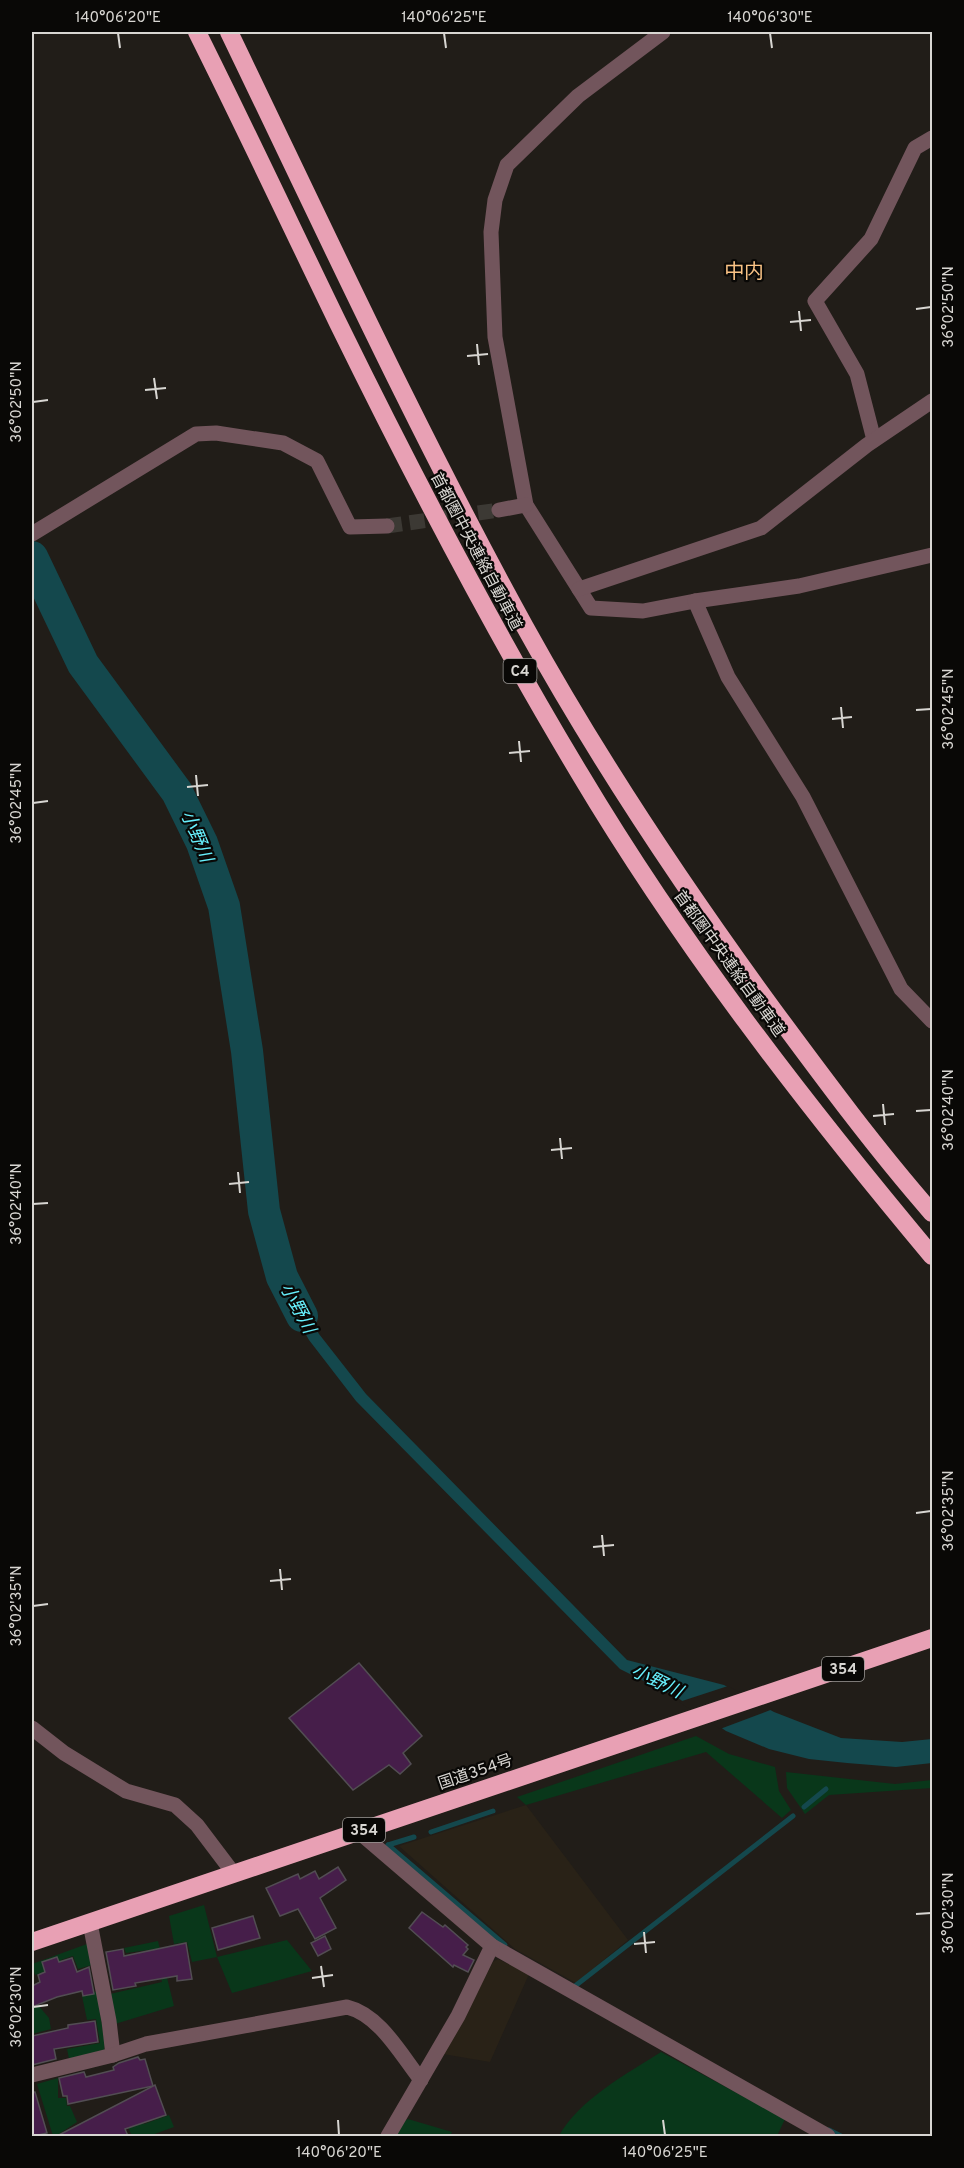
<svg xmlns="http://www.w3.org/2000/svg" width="964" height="2168" font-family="Overpass,'Noto Sans JP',sans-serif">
	<rect width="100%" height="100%" fill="#211d18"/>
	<g fill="#292217">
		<polygon points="526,1805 628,1940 576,1983 515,1949 399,1846"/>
		<polygon points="498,1959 529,1974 490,2062 443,2054 493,1962"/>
	</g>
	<g fill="#09371a">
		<polygon points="696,1736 729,1754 775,1767 779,1791 791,1810 782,1818 706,1752 526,1805 517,1797"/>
		<polygon points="786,1772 895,1784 932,1780 932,1788 829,1795 805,1814 787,1788"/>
		<polygon points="204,1905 217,1957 287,1940 312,1971 232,1993 217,1957 192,1962 187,1942 174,1944 169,1916"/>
		<polygon points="158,1941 174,2006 115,2024 110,1994 162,1982 156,1949 126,1953 124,1948"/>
		<polygon points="87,1944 92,1965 78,1969 73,1956 61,1960 61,1966 35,1975 32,1964"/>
		<polygon points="97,1991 105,2045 104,2050 69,2059 67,2049 100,2043 96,2019 87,2020 82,1996"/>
		<polygon points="32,1998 49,2018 51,2029 32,2034"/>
		<path d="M661 2052 785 2119 777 2136H559C578 2100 628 2073 661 2052Z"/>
		<polygon points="58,2078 58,2098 66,2098 67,2106 70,2106 77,2122 59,2134 60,2136 53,2136 37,2084"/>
		<polygon points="169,2115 174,2127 149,2136 132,2136 126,2123 140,2117 144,2124"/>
		<polygon points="408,2119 452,2132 450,2136 395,2136 405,2121"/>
	</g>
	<polygon fill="#14484d" points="288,1276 319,1334 366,1394 627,1660 724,1685 774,1712 841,1738 902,1742 932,1739 932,1763 896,1767 847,1763 809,1759 769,1749 726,1731 678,1698 620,1669 356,1401 309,1340 274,1278"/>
	<polygon fill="#211d18" points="728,1686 773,1709 720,1729 679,1702"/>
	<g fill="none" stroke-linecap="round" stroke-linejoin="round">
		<g stroke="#14484d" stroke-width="5">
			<polyline points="804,1807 826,1789"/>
			<polyline points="431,1832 493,1811"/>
			<polyline points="388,1845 505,1945"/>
			<polyline points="388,1845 414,1837"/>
			<polyline points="575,1986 793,1816"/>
			<polyline points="829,2130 841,2136"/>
		</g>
		<polyline stroke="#14484d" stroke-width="32" points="32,557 83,664 177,792 202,843 224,906 247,1051 264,1211 282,1277 302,1316"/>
	</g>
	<g fill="#461e4a" stroke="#524d53" stroke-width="1.5">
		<polygon points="359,1663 422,1736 403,1753 411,1764 400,1774 389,1765 353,1790 289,1718"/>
		<polygon points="338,1867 346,1880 320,1898 336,1928 315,1939 298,1909 280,1916 266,1888 298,1874 300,1879 315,1871 319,1879"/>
		<polygon points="422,1912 443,1927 445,1925 468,1945 466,1947 468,1949 463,1955 474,1960 468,1972 454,1965 453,1967 409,1928"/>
		<polygon points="253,1916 260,1938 218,1950 212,1928"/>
		<polygon points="325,1936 331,1949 318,1956 311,1943"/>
		<polygon points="186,1943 192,1979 177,1981 177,1976 135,1983 136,1986 113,1990 106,1952 123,1949 124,1956"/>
		<polygon points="57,1957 59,1962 72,1958 77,1972 89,1967 94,1994 83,1996 82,1991 57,1997 32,2007 32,1986 40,1982 38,1975 45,1972 42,1962"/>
		<polygon points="95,2021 98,2042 54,2049 56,2059 32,2065 32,2036 68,2028 68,2025"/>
		<polygon points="138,2057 140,2060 145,2059 153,2086 68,2104 67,2096 63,2096 59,2078 84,2072 86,2077 114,2070 113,2067 119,2063"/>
		<polygon points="155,2085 166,2115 125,2129 128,2136 57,2136"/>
		<polygon points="32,2092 35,2092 47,2133 34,2136 32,2136"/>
	</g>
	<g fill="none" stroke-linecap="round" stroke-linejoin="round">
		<polyline stroke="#3c3934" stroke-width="15" stroke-dasharray="15 8" stroke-linecap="butt" points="387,526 499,510"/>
		<g stroke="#72555c" stroke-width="15">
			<polyline points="663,32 578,96 507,165 495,200 491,232 495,337 526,505 591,608 643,611 695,601 799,586 932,555"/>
			<polyline points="874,440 857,374 815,301 871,239 915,148 932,138"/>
			<polyline points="499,510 526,505"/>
			<polyline points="32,534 196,434 216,433 283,443 317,461 350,527 387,526"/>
			<polyline points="579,589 761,528 867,445 932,401"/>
			<polyline points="695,601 728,677 803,797 901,989 932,1021"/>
			<polyline points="32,1728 64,1753 126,1791 175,1805 197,1825 234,1874"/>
			<polyline points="359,1832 492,1946 828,2136"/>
			<polyline points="90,1923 109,2021 113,2055"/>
			<path d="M32 2075 113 2055 146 2044 347 2007C380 2015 401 2055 421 2080"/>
			<polyline points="388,2136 458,2016 492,1946"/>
		</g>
		<g stroke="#e8a0b4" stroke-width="18">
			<path d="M197 32C245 128 291 226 338 323 413 476 492 628 580 774 682 945 804 1103 932 1256"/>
			<path d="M229 32C325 231 418 433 525 627 599 761 684 888 774 1011 825 1080 876 1149 932 1213"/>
			<polyline points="32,1942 932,1638"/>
		</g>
	</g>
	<path fill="none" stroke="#d8d6d2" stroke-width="2" d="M118 33 120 48M444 33 446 48M770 33 772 48M916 309 931 307M799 311 801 331M790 322 811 320M477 344 479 365M467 356 488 354M154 378 157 399M145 390 166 388M33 402 48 400M841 707 843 728M916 710 931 709M832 719 852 717M519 741 521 762M509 753 530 751M196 775 198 796M187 787 208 785M33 803 48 801M883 1104 885 1125M916 1111 931 1110M873 1116 894 1114M560 1138 562 1159M551 1150 572 1148M238 1172 240 1193M229 1184 249 1182M33 1204 48 1203M916 1513 931 1511M602 1535 604 1556M593 1547 614 1545M280 1569 282 1590M270 1581 291 1579M33 1606 48 1604M916 1914 931 1913M644 1932 646 1953M634 1944 655 1942M321 1966 324 1987M312 1978 333 1975M33 2007 48 2005M338 2120 339 2135M663 2120 665 2135"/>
	<g text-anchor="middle" stroke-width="4.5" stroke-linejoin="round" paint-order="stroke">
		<g fill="#090806" stroke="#9a9895" stroke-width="1.5">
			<rect x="503.5" y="659" width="33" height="24" rx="4.5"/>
			<rect x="822" y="1657" width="42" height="24" rx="4.5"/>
			<rect x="343" y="1818" width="42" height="24" rx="4.5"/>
		</g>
		<g font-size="15" font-weight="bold" fill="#d8d6d2">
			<text x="520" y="676">C4</text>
			<text x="843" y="1674">354</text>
			<text x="364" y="1835">354</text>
		</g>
		<g font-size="16" fill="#d8d6d2" stroke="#090806">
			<text transform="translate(477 551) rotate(62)" y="6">首都圏中央連絡自動車道</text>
			<text transform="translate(730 963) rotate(54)" y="6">首都圏中央連絡自動車道</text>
			<text transform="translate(475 1771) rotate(-19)" y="6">国道354号</text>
		</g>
		<g font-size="18" font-style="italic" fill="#67f0fd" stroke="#090806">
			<text transform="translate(197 836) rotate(67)" y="6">小野川</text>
			<text transform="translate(298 1308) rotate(62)" y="6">小野川</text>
			<text transform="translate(657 1681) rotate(26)" y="6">小野川</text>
		</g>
		<g font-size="20" fill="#f9c285" stroke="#090806">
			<text x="744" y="278">中内</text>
		</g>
	</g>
	<rect width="964" height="2168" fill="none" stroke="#090806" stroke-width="66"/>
	<rect x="33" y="33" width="898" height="2102" fill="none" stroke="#d8d6d2" stroke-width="2"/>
	<g font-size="15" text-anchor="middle" fill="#d8d6d2">
		<text x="118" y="22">140°06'20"E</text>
		<text x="444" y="22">140°06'25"E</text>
		<text x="770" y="22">140°06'30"E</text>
		<text transform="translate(948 307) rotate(-90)" y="5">36°02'50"N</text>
		<text transform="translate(16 402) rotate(-90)" y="5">36°02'50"N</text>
		<text transform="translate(948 709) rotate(-90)" y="5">36°02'45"N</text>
		<text transform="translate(16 803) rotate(-90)" y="5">36°02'45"N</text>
		<text transform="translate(948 1110) rotate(-90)" y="5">36°02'40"N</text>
		<text transform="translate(16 1204) rotate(-90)" y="5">36°02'40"N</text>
		<text transform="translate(948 1511) rotate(-90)" y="5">36°02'35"N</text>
		<text transform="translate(16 1606) rotate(-90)" y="5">36°02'35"N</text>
		<text transform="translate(948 1913) rotate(-90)" y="5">36°02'30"N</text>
		<text transform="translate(16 2007) rotate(-90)" y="5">36°02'30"N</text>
		<text x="339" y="2157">140°06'20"E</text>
		<text x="665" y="2157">140°06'25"E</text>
	</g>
</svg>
